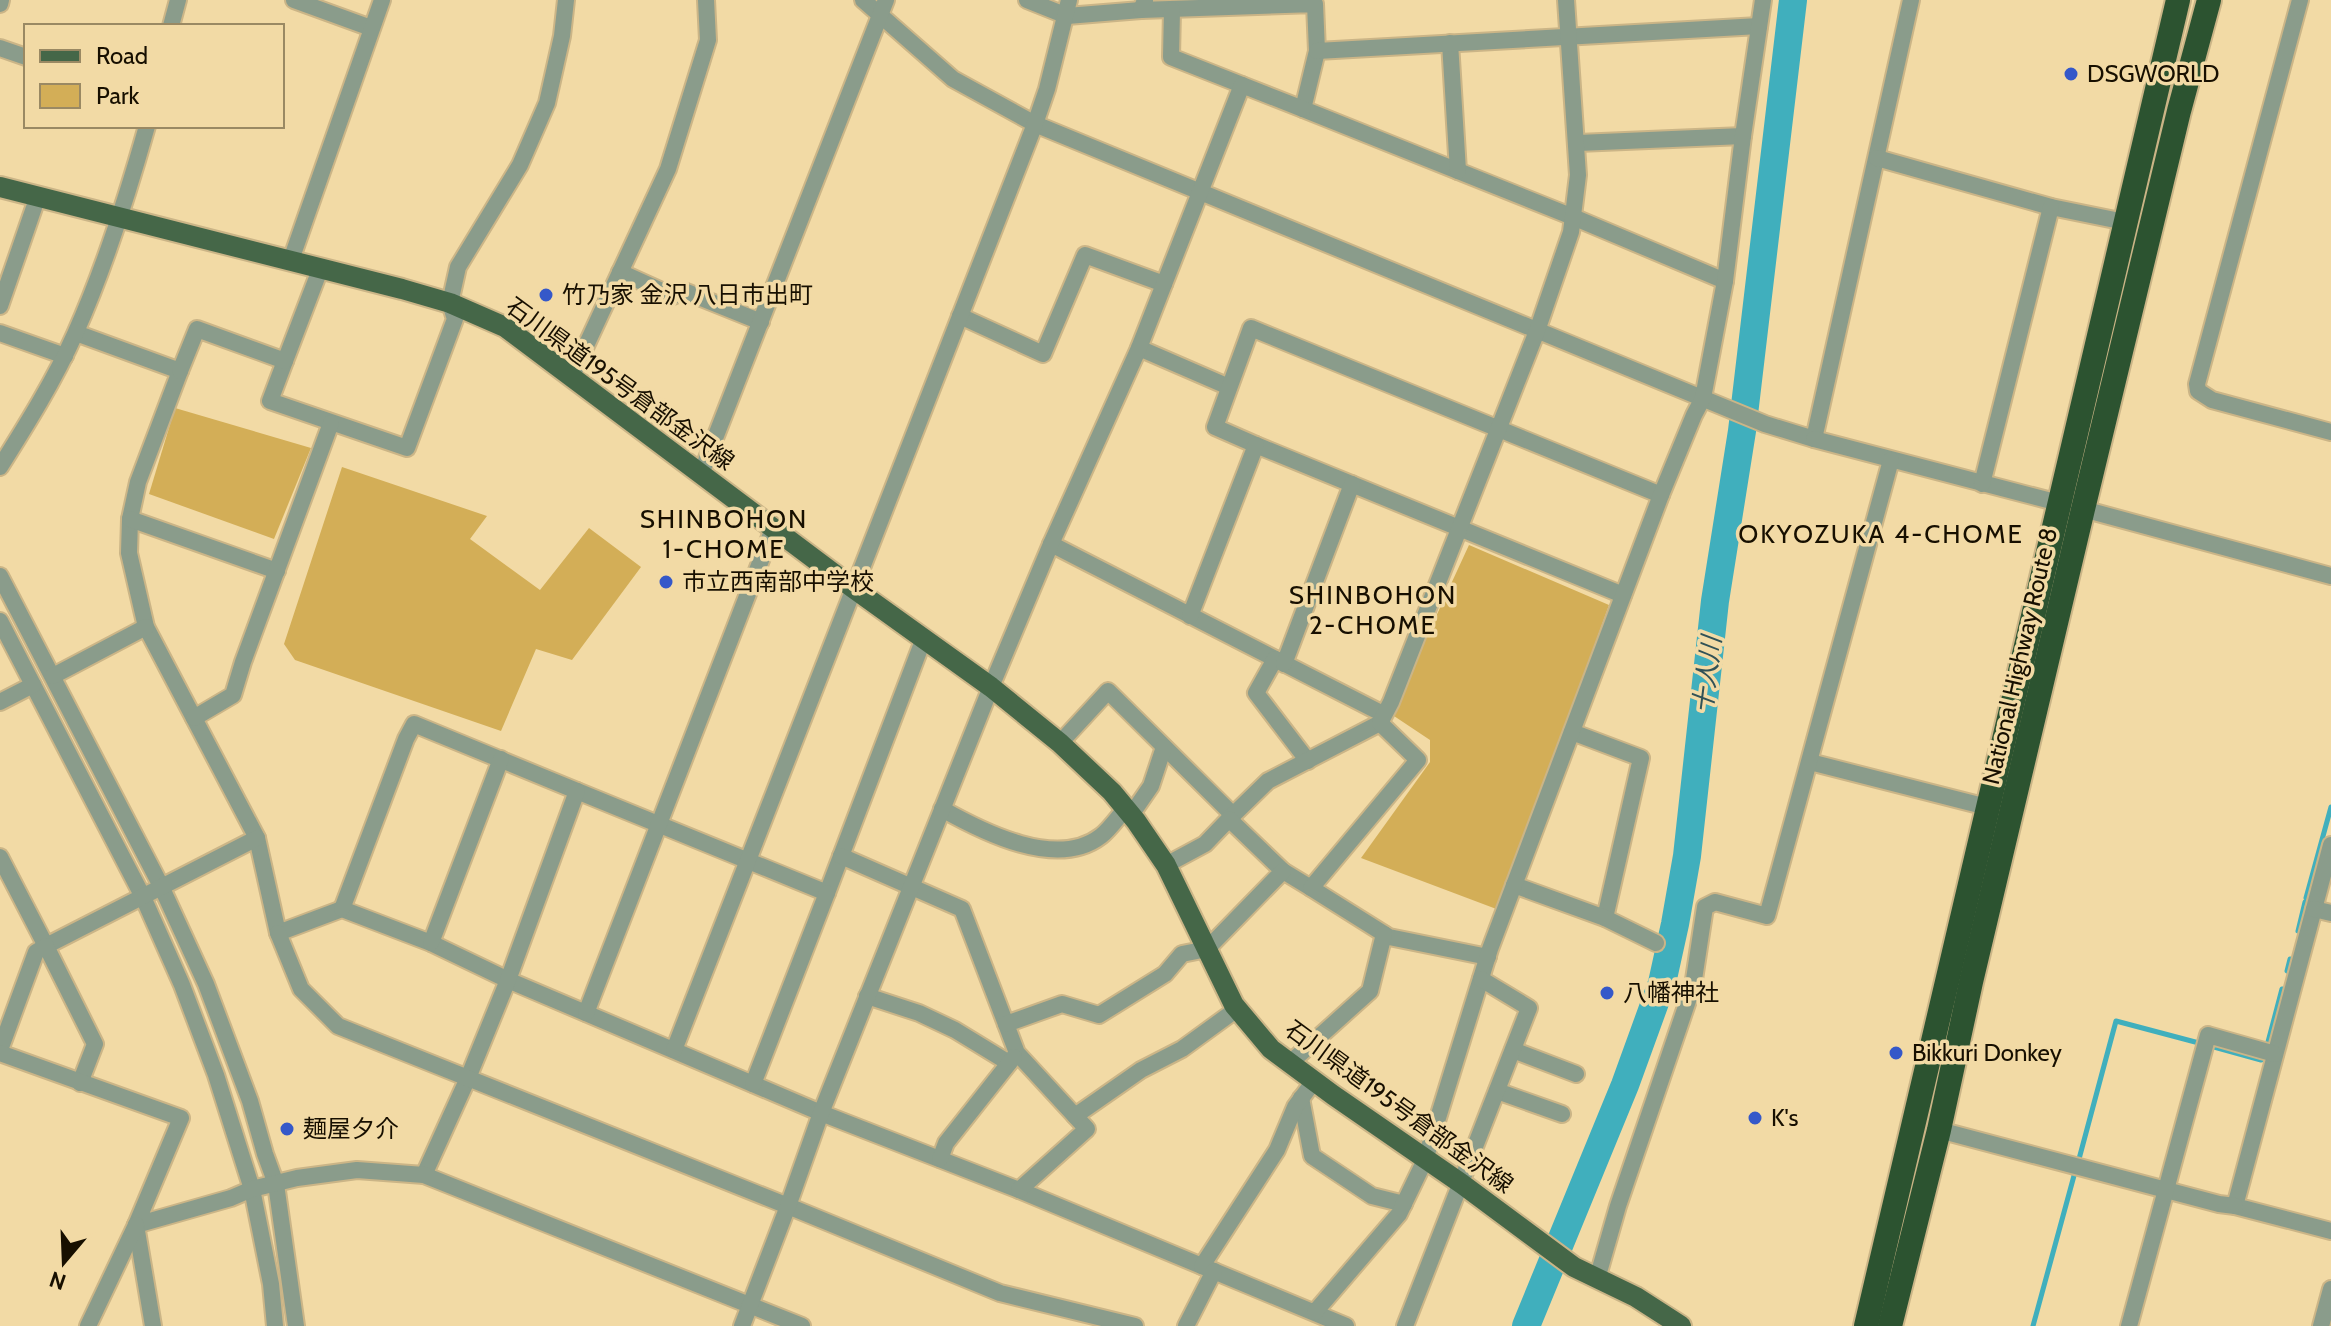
<svg xmlns="http://www.w3.org/2000/svg" width="2331" height="1326" font-family="Cabin,'Noto Sans JP',sans-serif">
	<rect width="100%" height="100%" fill="#f2daa5"/>
	<g fill="#d3ae57">
		<polygon points="175,408 311,448 274,539 149,494"/>
		<polygon points="342,467 487,516 470,539 540,590 589,528 641,567 572,660 536,649 501,731 295,660 284,644"/>
		<polygon points="1469,545 1609,605 1499,910 1361,858 1430,762 1430,740 1391,714"/>
	</g>
	<g fill="none" stroke-linecap="round" stroke-linejoin="round">
		<g stroke="#40afbd" stroke-width="5">
			<polyline points="2306,898 2331,807"/>
			<polyline points="2298,931 2305,902"/>
			<polyline points="2287,971 2290,959"/>
			<polyline points="2268,1042 2282,989"/>
			<polyline points="2214,1047 2261,1060"/>
			<polyline points="2079,1159 2116,1021 2199,1043"/>
			<polyline points="2033,1326 2075,1172"/>
		</g>
		<polyline stroke="#40afbd" stroke-width="28" points="1526,1326 1625,1085 1662,983 1675,924 1687,856 1715,601 1742,431 1793,0"/>
		<g stroke="#cbb587" stroke-width="20">
			<g id="minor">
				<polyline points="294,0 371,28"/>
				<polyline points="863,0 953,79 1035,124 1765,424 1814,439 1911,0"/>
				<polyline points="1027,0 1067,16 1141,10"/>
				<polyline points="1145,0 1141,10 1315,4 1317,51 1303,109 1573,217 1725,281"/>
				<polyline points="2300,0 2197,384 2198,391 2212,400 2331,432"/>
				<polyline points="0,4 1,0"/>
				<polyline points="1172,10 1171,57 1242,85"/>
				<polyline points="171,26 178,0"/>
				<polyline points="1450,43 1458,171"/>
				<polyline points="0,48 26,57"/>
				<polyline points="1317,51 1759,26"/>
				<polyline points="1578,143 1743,136"/>
				<polyline points="1877,158 2051,207 2125,222"/>
				<polyline points="291,260 382,0"/>
				<polyline points="620,272 673,296 684,291 761,322"/>
				<polyline points="0,306 38,196"/>
				<polyline points="960,316 1043,354 1085,255 1164,284"/>
				<polyline points="0,333 65,356"/>
				<polyline points="76,333 180,371 138,482 130,519 129,553 146,627 257,838 278,933 342,909 431,943 508,980 821,1113 1019,1190 1346,1326"/>
				<polyline points="1139,348 1229,387"/>
				<polyline points="285,361 270,401 407,448 455,319 450,303 458,267 520,165 547,103 562,36 566,0"/>
				<polyline points="180,371 197,329 285,361 321,267"/>
				<polyline points="571,378 668,169 708,40 706,0"/>
				<polyline points="1814,439 2059,503"/>
				<path d="M0 467C27 424 54 381 75 334 105 267 127 197 147 126"/>
				<polyline points="701,474 886,0"/>
				<polyline points="1982,484 2051,207"/>
				<polyline points="2083,509 2331,576"/>
				<polyline points="130,519 277,571"/>
				<polyline points="1051,544 1383,714"/>
				<polyline points="0,576 161,886 206,984 250,1101 265,1154 276,1184 296,1326"/>
				<polyline points="1623,595 1256,445 1215,427 1251,328 1661,495"/>
				<polyline points="1190,616 1256,445"/>
				<polyline points="0,621 143,897 182,985 216,1075 252,1189 271,1284 275,1326"/>
				<polyline points="1275,659 1256,693 1308,761"/>
				<polyline points="1284,664 1352,484"/>
				<polyline points="53,676 146,627"/>
				<polyline points="0,702 33,685"/>
				<polyline points="194,718 233,695 243,662 331,423"/>
				<polyline points="1572,732 1641,758 1605,918"/>
				<polyline points="1060,743 1108,691 1233,815"/>
				<polyline points="1810,762 1987,807"/>
				<polyline points="577,791 827,893 924,638"/>
				<path d="M942 809C983 832 1057 870 1101 836 1110 829 1118 817 1126 808"/>
				<polyline points="1131,815 1151,786 1164,747"/>
				<polyline points="1229,819 1268,781 1380,723"/>
				<polyline points="2331,845 2235,1206 2331,1231"/>
				<polyline points="841,856 962,909 1017,1053 1087,1129 1019,1190"/>
				<polyline points="0,857 46,946 257,838"/>
				<polyline points="1166,865 1205,844 1229,819 1283,871 1311,888"/>
				<polyline points="1514,885 1605,918 1656,943"/>
				<polyline points="342,909 406,739 414,724 577,791 508,980 468,1078 424,1175"/>
				<polyline points="2314,909 2331,913"/>
				<polyline points="278,933 301,989 338,1026 788,1206 1000,1293 1135,1326"/>
				<polyline points="431,943 501,759"/>
				<polyline points="1488,957 1389,937 1311,888 1418,760 1380,723 1391,702 1537,331 1571,232 1578,175 1566,0"/>
				<polyline points="867,996 919,1013 955,1030 1009,1063"/>
				<polyline points="586,1013 773,529"/>
				<polyline points="1006,1024 1062,1004 1099,1015 1165,974 1182,954 1207,949 1283,871"/>
				<polyline points="0,1050 36,952 46,946 95,1044 80,1083"/>
				<polyline points="674,1050 1035,124 1047,89 1069,0"/>
				<polyline points="1513,1050 1576,1074"/>
				<polyline points="0,1053 181,1118 136,1225 231,1198 252,1189 297,1178 357,1170 424,1175 802,1326"/>
				<polyline points="1290,1063 1370,991 1384,934"/>
				<polyline points="753,1084 827,893"/>
				<polyline points="1497,1091 1562,1114"/>
				<polyline points="1301,1098 1312,1156 1372,1196 1404,1204"/>
				<polyline points="1075,1116 1141,1070 1182,1049 1237,1009"/>
				<polyline points="1939,1130 2219,1204 2235,1206"/>
				<polyline points="940,1159 946,1143 1014,1057"/>
				<polyline points="136,1225 153,1326"/>
				<polyline points="1202,1266 1277,1150 1295,1107 1314,1081"/>
				<polyline points="1597,1279 1618,1206 1693,986 1705,907 1715,902 1767,916 1891,460"/>
				<polyline points="1315,1312 1399,1214 1425,1160 1490,949 1661,495 1694,415 1703,398 1725,281 1743,136 1763,0"/>
				<polyline points="88,1326 136,1225"/>
				<polyline points="742,1326 788,1206 821,1113 991,687 1051,544 1139,348 1242,85 1303,109"/>
				<polyline points="1186,1326 1214,1271"/>
				<polyline points="1405,1326 1529,1008 1481,979"/>
				<polyline points="2129,1326 2208,1035 2275,1054"/>
				<polyline points="2321,1326 2331,1289"/>
			</g>
		</g>
		<g stroke="#cbb587" stroke-width="24">
			<polyline id="major" points="0,187 402,289 450,303 505,327 853,588 991,687 1060,743 1112,792 1136,821 1166,865 1234,1005 1271,1049 1333,1095 1462,1184 1574,1267 1636,1297 1681,1326"/>
		</g>
		<g stroke="#cbb587" stroke-width="28">
			<g id="highway">
				<polyline points="1866,1326 2178,0"/>
				<polyline points="1890,1326 1939,1130 1971,982 2083,509 2179,111 2209,0"/>
			</g>
		</g>
		<use href="#minor" stroke="#8a9c8b" stroke-width="16"/>
		<use href="#major" stroke="#456748" stroke-width="20"/>
		<use href="#highway" stroke="#2c5330" stroke-width="24"/>
	</g>
	<g fill="#3558c9" stroke="#f2daa5" stroke-width="3">
		<circle cx="2071" cy="74" r="8"/>
		<circle cx="546" cy="295" r="8"/>
		<circle cx="666" cy="582" r="8"/>
		<circle cx="1607" cy="993" r="8"/>
		<circle cx="1896" cy="1053" r="8"/>
		<circle cx="1755" cy="1118" r="8"/>
		<circle cx="287" cy="1129" r="8"/>
	</g>
	<g text-anchor="middle" stroke-width="7" stroke-linejoin="round" paint-order="stroke">
		<g font-size="24" fill="#170f00" stroke="#f2daa5" text-anchor="start">
			<text x="2087" y="82">DSGWORLD</text>
			<text x="562" y="303">竹乃家 金沢 八日市出町</text>
			<text x="682" y="590">市立西南部中学校</text>
			<text x="1623" y="1001">八幡神社</text>
			<text x="1912" y="1061">Bikkuri Donkey</text>
			<text x="1771" y="1126">K's</text>
			<text x="303" y="1137">麺屋夕介</text>
		</g>
		<g font-size="24" fill="#170f00" stroke="#f2daa5">
			<text transform="translate(620 384) rotate(36)" y="8">石川県道195号倉部金沢線</text>
			<text transform="translate(2020 656) rotate(-77)" y="8">National Highway Route 8</text>
			<text transform="translate(1399 1107) rotate(36)" y="8">石川県道195号倉部金沢線</text>
		</g>
		<g font-size="26" letter-spacing="2" fill="#170f00" stroke="#f2daa5">
			<text x="724" y="528">SHINBOHON<tspan x="724" dy="30">1-CHOME</tspan></text>
			<text x="1881" y="543">OKYOZUKA 4-CHOME</text>
			<text x="1373" y="604">SHINBOHON<tspan x="1373" dy="30">2-CHOME</tspan></text>
		</g>
		<g font-size="26" font-style="italic" fill="#315257" stroke="#f2daa5">
			<text transform="translate(1707 675) rotate(-83)" y="9">十人川</text>
		</g>
	</g>
	<rect x="24" y="24" width="260" height="104" fill="#f2daa5" stroke="#9a8963" stroke-width="2"/>
	<rect x="40" y="50" width="40" height="12" fill="#456748" stroke="#9a8963" stroke-width="2"/>
	<text x="96" y="64" font-size="24" fill="#170f00">Road</text>
	<rect x="40" y="84" width="40" height="24" fill="#d3ae57" stroke="#9a8963" stroke-width="2"/>
	<text x="96" y="104" font-size="24" fill="#170f00">Park</text>
	<g transform="translate(64 1262) rotate(199)" stroke="#f2daa5" stroke-width="6" paint-order="stroke">
	<path d="M0-6L14 30L0 20L-14 30Z" fill="#170f00"/>
	<text y="-12" font-size="22" font-weight="bold" text-anchor="middle" fill="#170f00">N</text>
	</g>
</svg>
